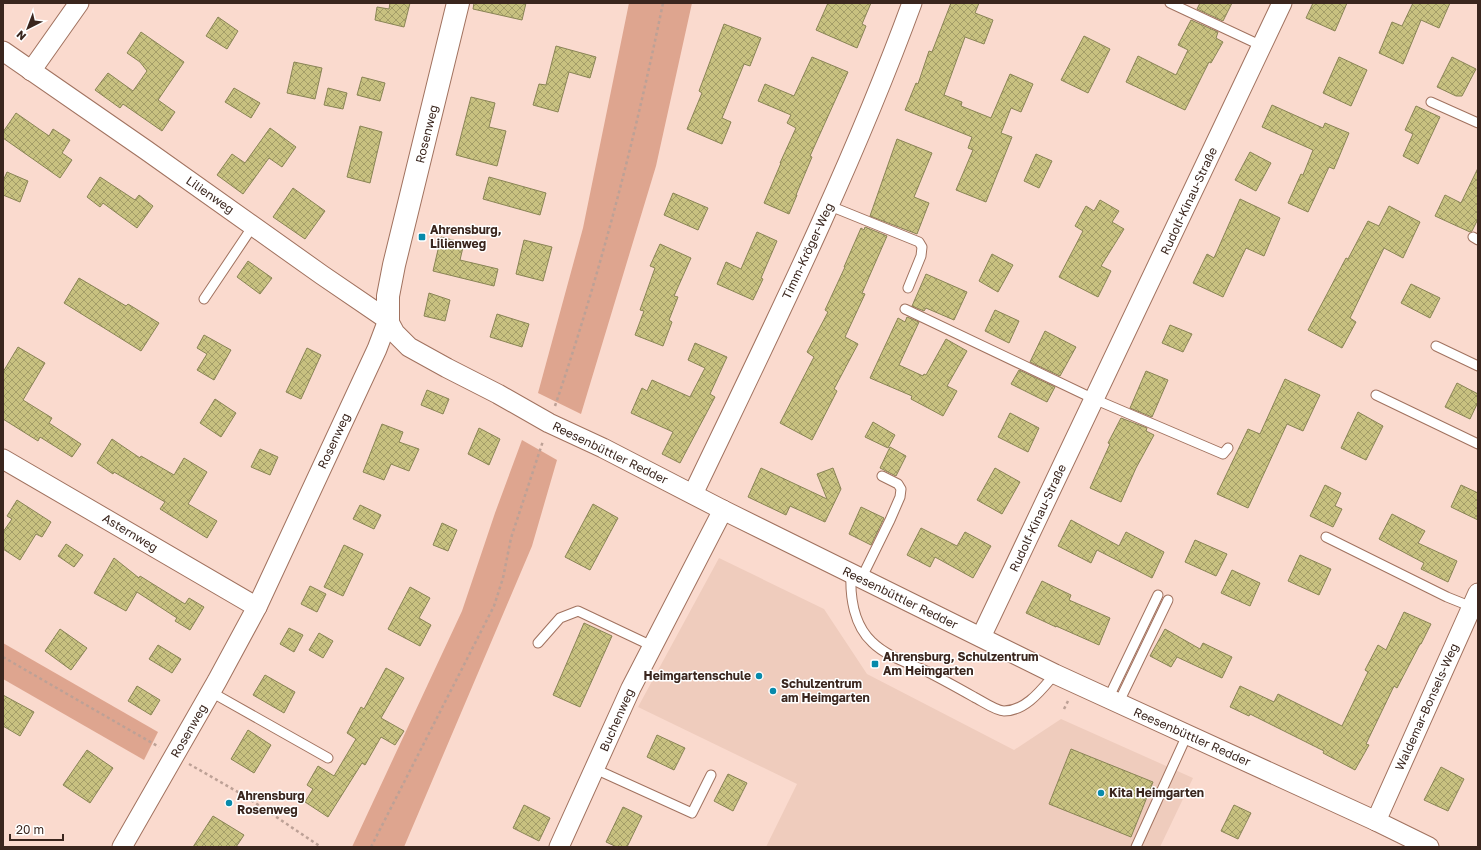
<svg xmlns="http://www.w3.org/2000/svg" width="1481" height="850" font-family="'Golos Text',sans-serif">
	<defs>
		<pattern id="building-cross-hatch" width="8" height="8" patternUnits="userSpaceOnUse"><rect width="8" height="8" fill="#c8c180"/><path d="M0 0l8 8M0 8l8-8" fill="none" stroke="#a39d68"/></pattern>
	</defs>
	<rect width="100%" height="100%" fill="#fadace"/>
	<polygon fill="#efccbd" points="719,558 824,609 867,674 1014,750 1061,719 1193,778 1160,847 766,847 797,784 638,707"/>
	<g fill="#dea58f">
		<polygon points="629,3 692,3 656,166 581,414 538,393 583,228"/>
		<polygon points="522,440 557,460 532,546 404,847 352,847 462,611 495,513"/>
		<polygon points="3,643 158,732 144,760 3,679"/>
	</g>
	<g fill="url(#building-cross-hatch)" stroke="#898455">
		<polygon points="390,3 410,3 404,27 375,20 377,7 389,9"/>
		<polygon points="474,3 526,3 522,20 473,9"/>
		<polygon points="828,3 871,3 862,24 866,26 857,48 816,30"/>
		<polygon points="951,3 979,3 975,13 993,20 984,44 965,37 944,95 962,102 961,106 991,118 1010,74 1033,84 1021,112 1011,108 1001,133 1012,137 986,202 956,190 973,150 968,148 972,137 905,110 916,83 918,84 929,51 932,52"/>
		<polygon points="1200,3 1232,3 1223,21 1197,9"/>
		<polygon points="1313,3 1347,3 1335,31 1306,18"/>
		<polygon points="1413,3 1450,3 1439,28 1421,20 1403,64 1379,53 1392,22 1402,26"/>
		<polygon points="218,17 238,31 227,49 206,36"/>
		<polygon points="1191,20 1218,32 1216,38 1223,42 1211,63 1209,62 1185,110 1126,82 1138,56 1176,75 1188,50 1178,45"/>
		<polygon points="724,24 761,38 750,66 744,64 722,118 731,122 722,144 687,129 702,93 699,91"/>
		<polygon points="141,32 184,62 158,100 175,112 162,131 123,104 120,108 95,90 108,73 133,91 147,71 140,62 127,53"/>
		<polygon points="1084,36 1110,49 1088,93 1061,80"/>
		<polygon points="556,46 596,57 590,78 569,72 558,112 533,105 539,84 546,85"/>
		<polygon points="812,57 848,72 810,156 812,157 796,195 797,195 789,214 764,203 781,163 780,163 796,128 787,123 791,115 758,101 765,84 794,96"/>
		<polygon points="1339,57 1367,70 1351,106 1323,93"/>
		<polygon points="1452,57 1476,69 1462,96 1456,96 1437,87"/>
		<polygon points="294,62 322,68 315,99 287,93"/>
		<polygon points="362,77 385,83 380,101 357,95"/>
		<polygon points="234,88 260,103 251,118 225,102"/>
		<polygon points="328,88 347,93 343,109 324,105"/>
		<polygon points="471,97 495,103 489,127 506,131 497,166 456,155"/>
		<polygon points="1272,105 1323,128 1325,123 1349,133 1334,169 1329,167 1308,212 1288,203 1301,174 1303,175 1313,150 1262,127"/>
		<polygon points="1416,106 1440,117 1418,164 1403,156 1413,134 1405,130"/>
		<polygon points="16,113 49,136 53,129 70,140 62,153 72,160 60,178 3,138 3,132"/>
		<polygon points="360,126 382,132 370,183 347,177"/>
		<polygon points="270,128 296,147 282,167 269,158 243,194 217,175 232,154 245,163"/>
		<polygon points="897,139 932,153 914,197 929,203 917,234 870,216"/>
		<polygon points="1250,152 1271,163 1256,191 1235,180"/>
		<polygon points="1036,154 1052,161 1039,188 1024,181"/>
		<polygon points="1478,168 1478,219 1472,231 1470,232 1435,216 1445,195 1461,203"/>
		<polygon points="7,172 28,181 20,202 3,195 3,181"/>
		<polygon points="100,177 135,200 139,195 153,206 137,228 103,203 100,207 87,197"/>
		<polygon points="489,177 546,193 540,215 483,199"/>
		<polygon points="293,188 325,211 305,239 273,217"/>
		<polygon points="673,193 708,208 698,230 664,215"/>
		<polygon points="1240,199 1280,218 1264,256 1246,248 1223,297 1193,283 1207,254 1214,258"/>
		<polygon points="1100,200 1119,211 1112,222 1124,229 1101,266 1111,271 1098,297 1059,277 1083,231 1075,226 1086,206 1094,211"/>
		<polygon points="1389,206 1420,222 1403,258 1384,248 1350,318 1356,322 1342,348 1308,330 1346,258 1348,259 1368,221 1379,226"/>
		<polygon points="865,227 887,236 862,293 865,294 845,337 858,344 834,389 837,391 812,440 780,423 814,357 807,352 828,312 825,310 845,267 844,267 861,228 864,230"/>
		<polygon points="757,232 777,241 761,278 763,279 753,300 717,284 726,262 741,269"/>
		<polygon points="441,237 464,243 460,260 498,269 494,286 433,271"/>
		<polygon points="524,240 552,247 543,281 516,274"/>
		<polygon points="660,244 691,258 674,296 678,297 669,320 672,322 663,346 635,335 644,311 640,310 655,268 650,266"/>
		<polygon points="992,254 1013,265 998,292 979,281"/>
		<polygon points="248,261 272,278 260,294 237,277"/>
		<polygon points="926,274 967,292 954,320 926,308 924,311 912,306"/>
		<polygon points="79,278 126,306 128,304 159,323 141,351 64,303"/>
		<polygon points="1411,284 1440,298 1430,318 1401,303"/>
		<polygon points="429,293 450,300 445,321 424,316"/>
		<polygon points="995,310 1019,321 1009,343 985,331"/>
		<polygon points="497,314 529,324 522,347 490,337"/>
		<polygon points="907,317 919,322 899,365 923,376 924,374 926,375 946,339 967,351 947,386 957,391 943,416 911,399 912,396 870,378 898,318 905,322"/>
		<polygon points="1170,325 1192,334 1183,352 1162,343"/>
		<polygon points="1045,331 1076,347 1060,376 1030,362"/>
		<polygon points="204,335 231,350 214,380 197,370 207,354 197,348"/>
		<polygon points="695,343 727,357 710,394 715,397 680,463 662,454 673,432 631,413 642,388 647,391 652,380 690,397 705,368 688,360"/>
		<polygon points="18,347 45,363 23,400 52,418 49,423 81,444 72,457 40,437 38,441 3,419 3,372"/>
		<polygon points="307,348 321,355 301,399 286,392"/>
		<polygon points="1019,370 1055,387 1047,402 1011,384"/>
		<polygon points="1146,371 1168,380 1152,417 1130,408"/>
		<polygon points="1285,379 1320,395 1303,431 1287,424 1248,508 1217,494 1248,429 1260,434"/>
		<polygon points="1457,383 1478,394 1478,402 1470,419 1445,407"/>
		<polygon points="427,390 449,399 443,414 421,405"/>
		<polygon points="215,399 236,413 221,437 200,423"/>
		<polygon points="1358,412 1383,426 1366,460 1341,448"/>
		<polygon points="1010,413 1039,428 1028,452 998,437"/>
		<polygon points="1121,418 1147,428 1146,431 1154,435 1136,468 1121,502 1090,488 1110,444 1108,443"/>
		<polygon points="873,422 895,435 888,448 865,437"/>
		<polygon points="382,424 403,432 399,442 419,449 409,471 391,464 384,480 363,472"/>
		<polygon points="479,428 500,439 489,465 468,454"/>
		<polygon points="112,439 140,458 141,456 174,475 184,458 207,472 188,504 217,521 207,538 160,509 165,502 114,472 113,474 97,463"/>
		<polygon points="890,447 906,456 896,476 880,468"/>
		<polygon points="260,449 278,457 270,475 251,467"/>
		<polygon points="761,468 827,499 817,474 833,468 841,489 825,522 790,506 786,515 748,497"/>
		<polygon points="995,468 1020,482 1002,514 977,500"/>
		<polygon points="1325,485 1341,493 1335,506 1342,509 1333,527 1310,516"/>
		<polygon points="1461,485 1478,493 1478,520 1451,507"/>
		<polygon points="17,500 51,522 42,537 36,534 20,560 3,549 3,532 12,519 7,516"/>
		<polygon points="593,504 618,518 590,570 565,557"/>
		<polygon points="360,505 381,515 374,529 353,519"/>
		<polygon points="861,507 884,518 871,545 849,534"/>
		<polygon points="1392,514 1425,531 1418,543 1457,561 1448,582 1421,569 1424,563 1379,539"/>
		<polygon points="1071,520 1119,546 1126,532 1164,552 1152,578 1097,550 1091,563 1058,546"/>
		<polygon points="442,523 457,530 448,551 433,545"/>
		<polygon points="921,528 957,546 965,532 991,546 973,578 935,557 930,567 907,555"/>
		<polygon points="1195,540 1227,554 1216,576 1185,562"/>
		<polygon points="66,544 83,555 74,567 58,556"/>
		<polygon points="344,545 363,554 343,596 324,587"/>
		<polygon points="1300,555 1331,569 1319,595 1288,581"/>
		<polygon points="114,558 139,578 140,576 185,604 189,598 204,607 190,630 175,621 177,618 137,592 126,611 94,593"/>
		<polygon points="1232,570 1260,583 1250,606 1221,593"/>
		<polygon points="1042,581 1071,595 1069,600 1110,618 1099,645 1056,626 1056,627 1026,613"/>
		<polygon points="310,586 326,594 317,612 301,604"/>
		<polygon points="410,587 430,598 419,618 431,625 420,646 388,629"/>
		<polygon points="1404,612 1431,624 1421,644 1420,644 1397,688 1394,686 1366,744 1369,745 1355,770 1323,753 1324,751 1250,714 1249,716 1230,707 1240,686 1274,702 1278,694 1342,726 1368,672 1365,670 1378,645 1386,650"/>
		<polygon points="584,623 612,636 580,707 553,695"/>
		<polygon points="289,628 303,635 294,652 280,644"/>
		<polygon points="60,629 87,648 71,670 45,651"/>
		<polygon points="1165,629 1200,649 1203,643 1232,657 1222,678 1177,657 1171,667 1150,656"/>
		<polygon points="319,633 333,641 323,658 309,650"/>
		<polygon points="158,645 181,659 172,673 149,659"/>
		<polygon points="386,668 404,678 381,718 404,731 395,745 381,737 365,765 362,763 328,817 305,802 313,789 307,785 318,766 334,776 356,739 347,733 361,707 364,709"/>
		<polygon points="265,675 295,692 284,713 253,695"/>
		<polygon points="137,686 160,700 151,715 128,701"/>
		<polygon points="3,695 34,712 20,736 3,726"/>
		<polygon points="248,730 271,745 254,773 231,759"/>
		<polygon points="657,735 685,748 674,770 647,757"/>
		<polygon points="1071,749 1153,782 1131,837 1049,804"/>
		<polygon points="87,750 113,768 90,803 63,785"/>
		<polygon points="1441,767 1464,779 1448,811 1424,800"/>
		<polygon points="728,774 747,783 733,811 714,801"/>
		<polygon points="524,805 550,818 539,841 513,828"/>
		<polygon points="1234,805 1251,813 1238,839 1221,831"/>
		<polygon points="623,807 642,816 627,847 617,847 606,842"/>
		<polygon points="213,816 244,835 236,847 193,847"/>
	</g>
	<g fill="none" stroke-linecap="round" stroke-linejoin="round">
		<g stroke="#a1725f" stroke-width="11">
			<g id="service">
				<polyline points="1170,3 1262,46"/>
				<polyline points="1431,102 1478,123"/>
				<polyline points="830,206 919,242 922,247 921,256 908,288"/>
				<polyline points="1473,237 1478,240"/>
				<polyline points="204,299 253,226"/>
				<polyline points="905,309 1094,399 1223,454 1228,448"/>
				<polyline points="1436,346 1478,366"/>
				<polyline points="1376,395 1478,444"/>
				<polyline points="1326,537 1447,597 1472,607"/>
				<path d="M851 574C850 597 854 625 872 642 886 656 908 663 926 671 942 679 958 688 974 697 982 701 996 711 1004 711 1026 711 1042 689 1055 674"/>
				<polyline points="861,579 890,520 900,497 901,489 898,484 882,476"/>
				<polyline points="538,643 560,618 578,611 652,646"/>
				<polyline points="211,692 328,758"/>
				<polyline points="1108,699 1158,595"/>
				<polyline points="1118,704 1168,600"/>
				<polyline points="595,769 692,813 711,775"/>
				<polyline points="1136,847 1187,735"/>
			</g>
		</g>
		<g stroke="#a1725f" stroke-width="21">
			<g id="minor">
				<polyline points="3,51 146,150 322,275 388,320 395,333 409,347 447,368 498,394 549,423 603,448 723,510 1055,674 1376,821 1429,847"/>
				<polyline points="31,71 79,3"/>
				<polyline points="3,459 257,607"/>
				<path d="M693 494C770 333 850 172 912 3"/>
				<polyline points="981,637 1282,3"/>
				<polyline points="1376,821 1478,593"/>
				<polyline points="122,847 217,681 257,607 377,349 388,320"/>
				<polyline points="559,847 631,688 723,510"/>
			</g>
		</g>
		<g stroke="#a1725f" stroke-width="24">
			<polyline id="tertiary" points="388,320 388,296 394,265 458,3"/>
		</g>
		<g stroke="#bda196" stroke-width="2.5" stroke-dasharray="3 3" stroke-linecap="butt">
			<path d="M555 406C600 274 635 139 663 3"/>
			<polyline points="3,657 159,747"/>
			<polyline points="1064,709 1068,701"/>
			<polyline points="189,764 245,796 321,847"/>
			<polyline points="371,847 494,606 503,578 511,538 543,441"/>
		</g>
		<use href="#service" stroke="#fff" stroke-width="9"/>
		<use href="#minor" stroke="#fff" stroke-width="19"/>
		<use href="#tertiary" stroke="#fff" stroke-width="22"/>
	</g>
	<g fill="#078aab" stroke="#fff" stroke-width="1.5">
		<rect x="418" y="233" width="8" height="8" rx="2"/>
		<rect x="871" y="660" width="8" height="8" rx="2"/>
		<circle cx="759" cy="676" r="4"/>
		<circle cx="773" cy="691" r="4"/>
		<circle cx="1101" cy="793" r="4"/>
		<circle cx="229" cy="803" r="4"/>
	</g>
	<g text-anchor="middle" stroke-width="3" stroke-linejoin="round" paint-order="stroke">
		<g font-size="12" fill="#3a261e" stroke="#fff">
			<text transform="translate(427 134) rotate(-76)" y="4">Rosenweg</text>
			<text transform="translate(210 195) rotate(35)" y="4">Lilienweg</text>
			<text transform="translate(1189 201) rotate(-65)" y="4">Rudolf-Kinau-Straße</text>
			<text transform="translate(808 251) rotate(-65)" y="4">Timm-Kröger-Weg</text>
			<text transform="translate(334 441) rotate(-65)" y="4">Rosenweg</text>
			<text transform="translate(610 453) rotate(26)" y="4">Reesenbüttler Redder</text>
			<text transform="translate(1038 518) rotate(-65)" y="4">Rudolf-Kinau-Straße</text>
			<text transform="translate(130 533) rotate(31)" y="4">Asternweg</text>
			<text transform="translate(900 598) rotate(26)" y="4">Reesenbüttler Redder</text>
			<text transform="translate(1427 707) rotate(-66)" y="4">Waldemar-Bonsels-Weg</text>
			<text transform="translate(617 720) rotate(-66)" y="4">Buchenweg</text>
			<text transform="translate(189 731) rotate(-60)" y="4">Rosenweg</text>
			<text transform="translate(1192 737) rotate(24)" y="4">Reesenbüttler Redder</text>
		</g>
		<g font-size="12" font-weight="bold" fill="#3a261e" stroke="#fff" text-anchor="start">
			<text x="430" y="234">Ahrensburg,<tspan x="430" dy="14">Lilienweg</tspan></text>
			<text x="883" y="661">Ahrensburg, Schulzentrum<tspan x="883" dy="14">Am Heimgarten</tspan></text>
			<text x="751" y="680" text-anchor="end">Heimgartenschule</text>
			<text x="781" y="688">Schulzentrum<tspan x="781" dy="14">am Heimgarten</tspan></text>
			<text x="1109" y="797">Kita Heimgarten</text>
			<text x="237" y="800">Ahrensburg<tspan x="237" dy="14">Rosenweg</tspan></text>
		</g>
	</g>
	<rect width="1481" height="850" fill="none" stroke="#3a261e" stroke-width="8"/>
	<g transform="translate(28 28) rotate(222)" stroke="#ffffff" stroke-width="3" paint-order="stroke">
	<path d="M0-3L7 15L0 10L-7 15Z" fill="#3a261e"/>
	<text y="-6" font-size="11" font-weight="bold" text-anchor="middle" fill="#3a261e">N</text>
	</g>
	<path d="M10 834v6h53v-6" fill="none" stroke="#3a261e" stroke-width="2"/>
	<text x="16" y="834" font-size="12" fill="#3a261e" stroke="#ffffff" stroke-width="3" paint-order="stroke">20 m</text>
</svg>
